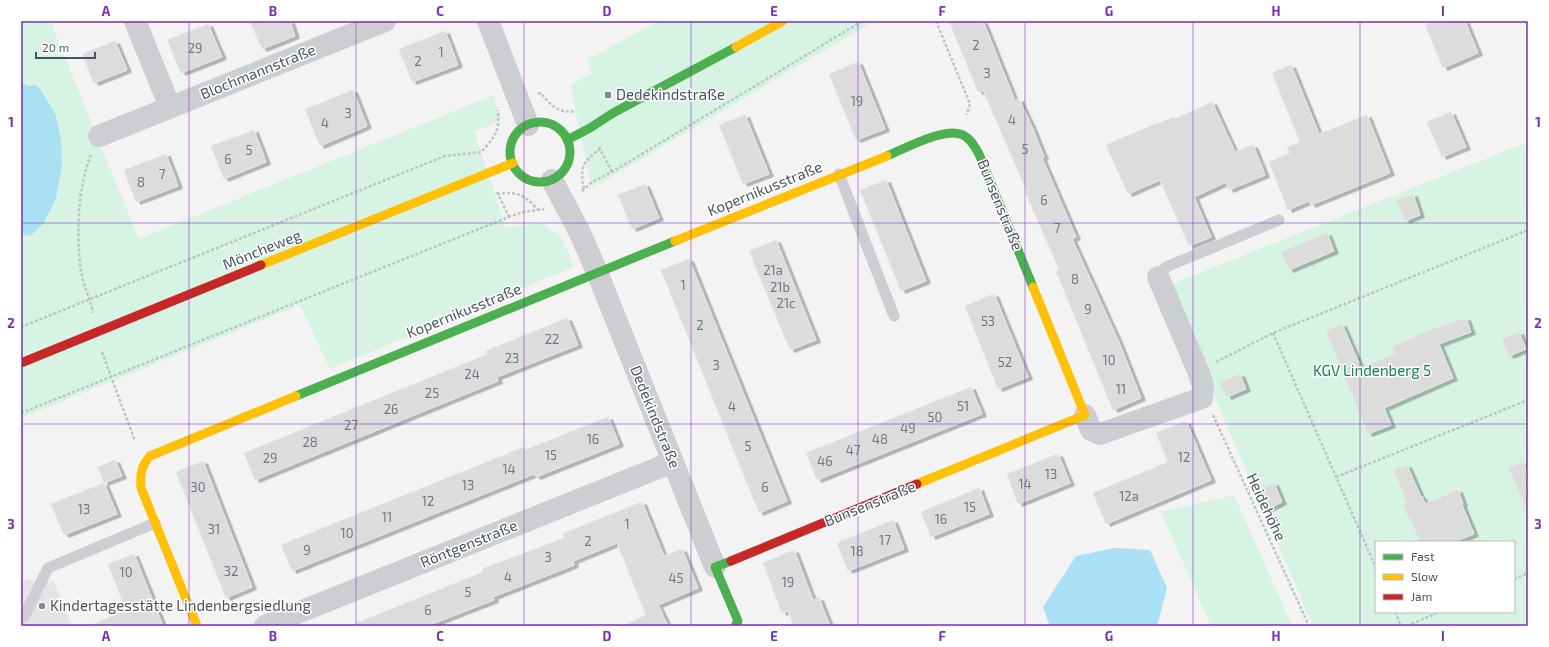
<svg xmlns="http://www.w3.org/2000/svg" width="1549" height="647" font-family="'Exo 2',sans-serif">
	<defs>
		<filter id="shadow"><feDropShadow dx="4.5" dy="2.5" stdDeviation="0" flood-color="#0004"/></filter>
	</defs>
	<rect width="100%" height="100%" fill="#f3f3f3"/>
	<polygon fill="#e4e4e5" points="28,579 40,586 53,580 72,626 21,626 21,582"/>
	<g fill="#d6f3e3" fill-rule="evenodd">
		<polygon points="21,21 50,21 139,239 494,95 500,121 474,132 506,227 543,223 562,238 574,267 330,369 300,305 21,418"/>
		<polygon points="660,21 874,21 592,188 570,85 592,73 587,59"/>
		<path d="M1528 142V626H1313L1167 286ZM1376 542H1514V612H1376Z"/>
		<polygon points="1234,495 1292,626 1211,626 1161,512"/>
	</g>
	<g fill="#a9e0f3">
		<polygon points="21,82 28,86 36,85 41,90 56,116 61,140 62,165 56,198 43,224 30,236 21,234"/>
		<polygon points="1115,548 1150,550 1167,588 1157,626 1050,626 1043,607 1076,556"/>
	</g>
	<g fill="#dcdcdd" stroke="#e4e5e6" filter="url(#shadow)">
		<polygon points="250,21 290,21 295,36 262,49"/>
		<polygon points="949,21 983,21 1015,101 1019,99 1033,129 1044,157 1042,158 1076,237 1072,239 1118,340 1141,398 1113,410 1056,271 1059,269 1025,192 1027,192 983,90 978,92"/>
		<polygon points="1436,21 1465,21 1478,53 1443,68 1425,25"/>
		<polygon points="208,24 222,57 181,73 167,40"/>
		<polygon points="445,31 458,65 412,82 399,49"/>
		<polygon points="115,41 127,70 94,83 82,54"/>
		<polygon points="858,62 885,129 856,140 829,74"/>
		<polygon points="1291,65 1319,134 1367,115 1390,173 1311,205 1309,201 1288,210 1269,162 1290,153 1287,147 1300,142 1272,73"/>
		<polygon points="353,90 367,126 320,146 305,109"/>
		<polygon points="1212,102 1235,152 1253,145 1265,175 1229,190 1226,182 1194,197 1211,237 1189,246 1160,180 1128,194 1106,145 1157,123 1157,124 1174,117 1175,119"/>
		<polygon points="1451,112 1466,147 1442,157 1427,122"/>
		<polygon points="745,115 769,174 743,184 719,125"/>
		<polygon points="254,130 266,162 224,179 211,146"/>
		<polygon points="166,154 178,186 136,202 124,170"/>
		<polygon points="886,180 926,281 901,291 860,190"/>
		<polygon points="645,184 659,218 632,229 618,195"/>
		<polygon points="1413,194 1420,215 1405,221 1397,200"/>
		<polygon points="1327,233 1334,251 1289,270 1281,252"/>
		<polygon points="776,240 816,340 790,350 749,251"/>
		<polygon points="689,259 787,501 759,513 661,270"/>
		<polygon points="994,294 1028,377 998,389 965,306"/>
		<polygon points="567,318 578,345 497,377 498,381 255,480 244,453 488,354 486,351"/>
		<polygon points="1466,318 1471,332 1439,344 1453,378 1384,408 1391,425 1368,434 1326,331 1342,324 1361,368 1395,354 1392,347 1432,329"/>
		<polygon points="1519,332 1526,349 1509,356 1502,339"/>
		<polygon points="1240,374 1246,389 1227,397 1220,382"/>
		<polygon points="971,387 982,414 817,480 806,453"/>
		<polygon points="608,417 619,444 536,477 534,474 292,571 281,545 524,447 525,450"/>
		<polygon points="1186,421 1211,480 1106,524 1093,493 1168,462 1156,433"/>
		<polygon points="1058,454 1070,483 1018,504 1007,474"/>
		<polygon points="115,460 122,476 104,483 98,467"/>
		<polygon points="203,461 252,587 226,598 176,472"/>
		<polygon points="1523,462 1528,475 1528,513 1509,468"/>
		<polygon points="1407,465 1421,497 1422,496 1425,504 1458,490 1463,504 1462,505 1474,534 1454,542 1420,542 1410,518 1409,519 1403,505 1407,503 1394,470"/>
		<polygon points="104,483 117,514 64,535 51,504"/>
		<polygon points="1274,483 1282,502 1268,509 1259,490"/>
		<polygon points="979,488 989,514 931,537 921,512"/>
		<polygon points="642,502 663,554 664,556 682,549 698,588 658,605 668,626 623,626 646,615 617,543 573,561 574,565 493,597 494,600 427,626 349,626 483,572 482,569 564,538 562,534"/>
		<polygon points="893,520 904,549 848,571 837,543"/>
		<polygon points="794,550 813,600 819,598 830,626 794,626 788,611 782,613 763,563"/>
		<polygon points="134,554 163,626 89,626 126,610 108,564"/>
	</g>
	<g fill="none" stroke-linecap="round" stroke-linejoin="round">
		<g stroke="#b9c7c3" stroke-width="2.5" stroke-dasharray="3 2" stroke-linecap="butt">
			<polyline points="936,21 970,104 967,115"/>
			<path d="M538 94 541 93C550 105 559 114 575 111"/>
			<polyline points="599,147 612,172"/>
			<path d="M91 155C77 187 75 246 83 280 86 291 91 301 93 313"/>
			<path d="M584 189C579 168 583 161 600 149"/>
			<polyline points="582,191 592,182 612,172 775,74 862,21"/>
			<polyline points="497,192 509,217"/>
			<path d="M497 194C517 191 525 195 538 210"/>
			<path d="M21 327 445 156 481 152C495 137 500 131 498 110"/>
			<polyline points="1273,333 1376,568"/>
			<polyline points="102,352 135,441"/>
			<polyline points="1216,362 1273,333 1528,230"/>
			<polyline points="21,413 509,217 523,212 544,209"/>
			<polyline points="1213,415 1309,626"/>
			<polyline points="1336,477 1528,400"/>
			<polyline points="1514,579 1528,573"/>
			<polyline points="1395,612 1401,626"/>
			<polyline points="1407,626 1439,612"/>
		</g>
		<g stroke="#ccced2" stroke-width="11">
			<polyline points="839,174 894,316"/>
			<polyline points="1158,277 1166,267 1279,220"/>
			<polyline points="24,617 48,568 155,523"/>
		</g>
		<g stroke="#ccced2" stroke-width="22">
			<polyline points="135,21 170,107"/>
			<polyline points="488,21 528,125"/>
			<polyline points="99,136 385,21"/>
			<polyline points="552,180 579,231 597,272 715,567"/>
			<polyline points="1085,415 1091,430 1100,434 1202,398 1203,386 1198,371 1158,277"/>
			<polyline points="265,626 673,462"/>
		</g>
		<g stroke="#4caf50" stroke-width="9">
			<circle cx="540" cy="152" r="30"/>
			<polyline points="567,140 590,128 613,113 736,47"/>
			<path d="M887 156C904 149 946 126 963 135 971 139 975 147 979 154L1033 287"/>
			<polyline points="296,396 675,241"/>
			<polyline points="731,561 715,567 738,621 735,626"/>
		</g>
		<g stroke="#ffc107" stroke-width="9">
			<polyline points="736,47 783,21"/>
			<polyline points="675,241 887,156"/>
			<polyline points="261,265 513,163"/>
			<polyline points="917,484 1085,415 1033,287"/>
			<path d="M197 626 141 488C140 475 141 466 150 456L296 396"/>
		</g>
		<g stroke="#c62828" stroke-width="9">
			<polyline points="21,363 261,265"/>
			<polyline points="731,561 917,484"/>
		</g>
	</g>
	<path fill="none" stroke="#7b2cbf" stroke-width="1" stroke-opacity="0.55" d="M189 21V626M356 21V626M524 21V626M691 21V626M858 21V626M1025 21V626M1193 21V626M1360 21V626M21 223H1528M21 424H1528"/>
	<g fill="#848c94" stroke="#fff" stroke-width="1.5">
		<rect x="604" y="91" width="8" height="8" rx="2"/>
		<circle cx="42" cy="606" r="4"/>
	</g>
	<g text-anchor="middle" stroke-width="3" stroke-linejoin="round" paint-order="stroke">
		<g font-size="13" fill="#6e7781">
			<text x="976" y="50">2</text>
			<text x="195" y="53">29</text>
			<text x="441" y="57">1</text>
			<text x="418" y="66">2</text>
			<text x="987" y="78">3</text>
			<text x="857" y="106">19</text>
			<text x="348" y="118">3</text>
			<text x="1012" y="125">4</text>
			<text x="325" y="128">4</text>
			<text x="1025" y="154">5</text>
			<text x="249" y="155">5</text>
			<text x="228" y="164">6</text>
			<text x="162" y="179">7</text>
			<text x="141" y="187">8</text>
			<text x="1044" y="205">6</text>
			<text x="1057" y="233">7</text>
			<text x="773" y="275">21a</text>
			<text x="1075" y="284">8</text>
			<text x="683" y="290">1</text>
			<text x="780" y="292">21b</text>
			<text x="786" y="308">21c</text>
			<text x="1088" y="314">9</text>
			<text x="988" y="326">53</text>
			<text x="700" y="330">2</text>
			<text x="552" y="344">22</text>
			<text x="512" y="363">23</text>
			<text x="1109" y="365">10</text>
			<text x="1005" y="367">52</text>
			<text x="716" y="370">3</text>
			<text x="472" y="379">24</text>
			<text x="1121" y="394">11</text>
			<text x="432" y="398">25</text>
			<text x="732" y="411">4</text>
			<text x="963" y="411">51</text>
			<text x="391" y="414">26</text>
			<text x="935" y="422">50</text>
			<text x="351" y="430">27</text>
			<text x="908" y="433">49</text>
			<text x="593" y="444">16</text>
			<text x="880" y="444">48</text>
			<text x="310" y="447">28</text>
			<text x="748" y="451">5</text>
			<text x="853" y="455">47</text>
			<text x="551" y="460">15</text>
			<text x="1184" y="462">12</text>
			<text x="270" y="463">29</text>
			<text x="825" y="466">46</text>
			<text x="509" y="474">14</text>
			<text x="1051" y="479">13</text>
			<text x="1025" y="489">14</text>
			<text x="468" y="490">13</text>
			<text x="198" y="492">30</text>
			<text x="765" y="492">6</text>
			<text x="1129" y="501">12a</text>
			<text x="428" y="506">12</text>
			<text x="970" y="512">15</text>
			<text x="84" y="514">13</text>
			<text x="387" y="522">11</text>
			<text x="941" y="524">16</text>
			<text x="627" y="529">1</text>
			<text x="214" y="534">31</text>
			<text x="347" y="538">10</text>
			<text x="885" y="545">17</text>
			<text x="588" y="546">2</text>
			<text x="307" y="555">9</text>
			<text x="857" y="556">18</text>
			<text x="548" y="562">3</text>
			<text x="231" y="576">32</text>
			<text x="126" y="577">10</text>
			<text x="508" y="582">4</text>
			<text x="676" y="583">45</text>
			<text x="788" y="587">19</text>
			<text x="468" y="597">5</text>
			<text x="428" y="615">6</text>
		</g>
		<g font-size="15" fill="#485461" stroke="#fff">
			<text transform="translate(258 72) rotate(-22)" y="5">Blochmannstraße</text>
			<text transform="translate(765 189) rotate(-22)" y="5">Kopernikusstraße</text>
			<text transform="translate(1000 205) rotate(68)" y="5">Bunsenstraße</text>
			<text transform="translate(262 250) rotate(-22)" y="5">Möncheweg</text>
			<text transform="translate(464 311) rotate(-22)" y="5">Kopernikusstraße</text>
			<text transform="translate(655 417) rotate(68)" y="5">Dedekindstraße</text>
			<text transform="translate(870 504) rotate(-22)" y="5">Bunsenstraße</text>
			<text transform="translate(1266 507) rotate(65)" y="5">Heidehöhe</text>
			<text transform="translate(469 544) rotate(-22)" y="5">Röntgenstraße</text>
		</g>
		<g font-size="15" fill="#485461" stroke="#fff" text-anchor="start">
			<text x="616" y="100">Dedekindstraße</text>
			<text x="50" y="611">Kindertagesstätte Lindenbergsiedlung</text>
		</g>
		<g font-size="15" fill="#118450" stroke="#fff">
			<text x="1372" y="376">KGV Lindenberg 5</text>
		</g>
	</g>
	<rect width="1549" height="647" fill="none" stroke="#ffffff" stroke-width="44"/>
	<rect x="1375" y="541" width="140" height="72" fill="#ffffff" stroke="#b6bbc0"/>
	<rect x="1383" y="554" width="20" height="6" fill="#4caf50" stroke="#b6bbc0"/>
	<text x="1411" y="561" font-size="12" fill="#485461">Fast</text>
	<rect x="1383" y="574" width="20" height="6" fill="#ffc107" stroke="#b6bbc0"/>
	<text x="1411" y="581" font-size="12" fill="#485461">Slow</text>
	<rect x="1383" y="594" width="20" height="6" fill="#c62828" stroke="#b6bbc0"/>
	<text x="1411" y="601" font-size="12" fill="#485461">Jam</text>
	<path d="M36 52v6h59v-6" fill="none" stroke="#485461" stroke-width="2"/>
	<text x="42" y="52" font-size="12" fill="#485461" stroke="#ffffff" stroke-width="3" paint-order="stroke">20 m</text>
	<rect x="22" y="22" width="1505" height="603" fill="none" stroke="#7b2cbf" stroke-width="1.5"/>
	<g font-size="13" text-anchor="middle" font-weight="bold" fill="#7b2cbf">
		<text x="106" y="16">A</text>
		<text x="273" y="16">B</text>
		<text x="440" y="16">C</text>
		<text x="607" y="16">D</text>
		<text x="774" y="16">E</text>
		<text x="942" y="16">F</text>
		<text x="1109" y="16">G</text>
		<text x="1276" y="16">H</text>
		<text x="1443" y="16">I</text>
		<text x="11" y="127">1</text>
		<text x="1538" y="127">1</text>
		<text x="11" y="328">2</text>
		<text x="1538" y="328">2</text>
		<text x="11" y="529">3</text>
		<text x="1538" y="529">3</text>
		<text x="106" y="641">A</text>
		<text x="273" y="641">B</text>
		<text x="440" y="641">C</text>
		<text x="607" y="641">D</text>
		<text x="774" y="641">E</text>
		<text x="942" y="641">F</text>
		<text x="1109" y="641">G</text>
		<text x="1276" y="641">H</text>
		<text x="1443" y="641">I</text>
	</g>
</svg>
